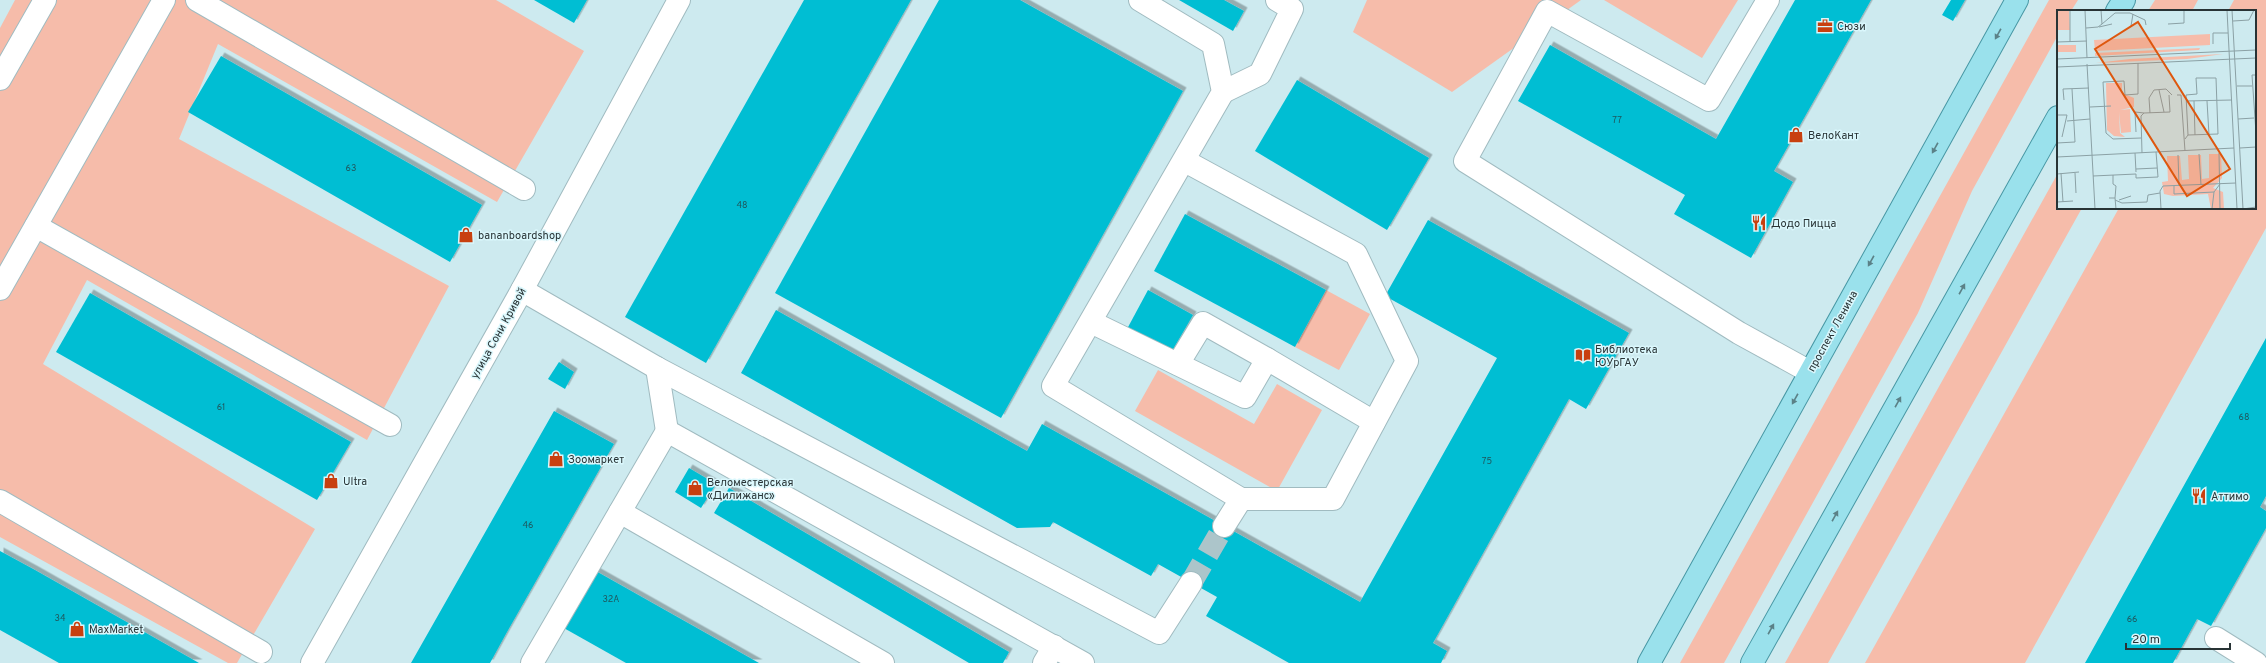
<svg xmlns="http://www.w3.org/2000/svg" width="2266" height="663" font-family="Overpass,sans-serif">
	<defs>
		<filter id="shadow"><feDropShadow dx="3.5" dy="-3.5" stdDeviation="0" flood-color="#0004"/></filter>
	</defs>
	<rect width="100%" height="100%" fill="#cdeaef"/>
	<g fill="#f6bcaa">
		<polygon points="15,0 496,0 584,51 497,202 218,44 179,139 449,286 367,440 87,280 43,364 315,529 237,663 228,663 0,537 0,28"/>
		<polygon points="1367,0 1581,0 1452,92 1353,32"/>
		<polygon points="1604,0 1738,0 1702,58"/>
		<polygon points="2049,0 2078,0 2071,11 2058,11 2058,35 1972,191 1918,313 1724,663 1680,663"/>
		<polygon points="2155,0 2198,0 2192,11 2148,11"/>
		<polygon points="2234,0 2266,0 2266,228 2025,663 1865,663 2119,208 2255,208 2255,11 2228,11"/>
		<polygon points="2058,173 2058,208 2082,208 1828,663 1785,663"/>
		<polygon points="1326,290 1370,314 1339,370 1295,347"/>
		<polygon points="1158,370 1254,424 1277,384 1322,410 1277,491 1135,411"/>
	</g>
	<g fill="#01bed3" filter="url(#shadow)">
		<polygon points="534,0 587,0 574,23"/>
		<polygon points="804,0 911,0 706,363 625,317"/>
		<polygon points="939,0 1020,0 1183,91 1001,418 775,293"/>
		<polygon points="1179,0 1224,0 1244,11 1233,31"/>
		<polygon points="1795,0 1871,0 1774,171 1793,182 1751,258 1674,214 1685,195 1518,101 1550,45 1716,139"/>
		<polygon points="1951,0 1965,0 1953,21 1942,15"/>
		<polygon points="221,56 482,205 450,262 188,112"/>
		<polygon points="1297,80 1429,158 1387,230 1255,151"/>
		<polygon points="1185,214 1326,290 1295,347 1154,271"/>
		<polygon points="1428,220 1629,333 1586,409 1569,399 1433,643 1447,651 1441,663 1289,663 1206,616 1217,597 1158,564 1151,576 1053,522 1050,527 1017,528 741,373 776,310 1027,451 1042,424 1360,602 1497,358 1385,296"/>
		<polygon points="1148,290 1193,315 1171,353 1127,329"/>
		<polygon points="90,293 351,442 317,500 56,352"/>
		<polygon points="2266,338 2266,496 2260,507 2266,511 2266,528 2211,626 2197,619 2173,663 2085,663"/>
		<polygon points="559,362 574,372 565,389 548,379"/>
		<polygon points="554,411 614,444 507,632 490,663 411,663"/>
		<polygon points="689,468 716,484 701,508 675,492"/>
		<polygon points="729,488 1009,652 1003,663 969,663 714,513"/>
		<polygon points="0,551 35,570 199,663 59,663 0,630"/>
		<polygon points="594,570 759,663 626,663 562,627"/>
	</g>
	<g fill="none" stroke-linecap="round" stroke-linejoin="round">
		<polyline stroke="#acc5ca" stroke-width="22" stroke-dasharray="22 11" stroke-linecap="butt" points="1191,583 1224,526"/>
		<g stroke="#a0bbc0" stroke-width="24">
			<g id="minor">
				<polyline points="197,0 524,189"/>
				<polyline points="1140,0 1213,44 1223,92 1053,386 1241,499"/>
				<polyline points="1768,0 1709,100 1547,11 1465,161 1739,333 1810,372"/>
				<polyline points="0,79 45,0"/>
				<polyline points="1223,92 1260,74 1292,9 1277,0"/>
				<polyline points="1185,161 1356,254 1407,361 1333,499 1241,499 1224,526"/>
				<polyline points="36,226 390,425"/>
				<polyline points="0,289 164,0"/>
				<polyline points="522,290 657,368 1159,633 1191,583"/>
				<polyline points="1091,322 1245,397 1267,359 1374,422"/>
				<polyline points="1178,364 1203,323 1267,359"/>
				<polyline points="657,368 667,431 1083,663"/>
				<polyline points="0,501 261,652"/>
				<polyline points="620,512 883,663"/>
				<polyline points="2216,638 2256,663"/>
				<polyline points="312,663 522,290 679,0"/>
				<polyline points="532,663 667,431"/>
				<polyline points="1044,663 1054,646"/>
			</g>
		</g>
		<g stroke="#4797a4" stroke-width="24">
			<g id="major">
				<polyline points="2117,11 2124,0"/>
				<polyline points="1649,663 2017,0"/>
				<polyline points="1752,663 2058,117"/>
			</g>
		</g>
		<use href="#minor" stroke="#fff" stroke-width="22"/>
		<use href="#major" stroke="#9ae1ec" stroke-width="22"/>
	</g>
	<defs><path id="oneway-solid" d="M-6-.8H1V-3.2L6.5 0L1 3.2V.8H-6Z"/></defs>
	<g fill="#5b8187">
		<use href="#oneway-solid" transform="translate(1998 34) rotate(119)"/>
		<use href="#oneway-solid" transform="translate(1935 148) rotate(119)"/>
		<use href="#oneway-solid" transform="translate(1871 261) rotate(119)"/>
		<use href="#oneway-solid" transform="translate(1962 289) rotate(-61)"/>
		<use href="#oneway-solid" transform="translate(1795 399) rotate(119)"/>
		<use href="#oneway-solid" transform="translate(1898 402) rotate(-61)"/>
		<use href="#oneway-solid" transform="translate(1835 516) rotate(-61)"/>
		<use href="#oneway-solid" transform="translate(1771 629) rotate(-61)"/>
	</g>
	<defs>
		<g id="office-bare" transform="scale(1.2)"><path d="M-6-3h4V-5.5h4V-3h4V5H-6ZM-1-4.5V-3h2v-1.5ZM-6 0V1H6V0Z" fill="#c8400f" stroke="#daf7fc" stroke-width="2.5" paint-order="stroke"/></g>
		<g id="shop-bare" transform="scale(1.2)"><path d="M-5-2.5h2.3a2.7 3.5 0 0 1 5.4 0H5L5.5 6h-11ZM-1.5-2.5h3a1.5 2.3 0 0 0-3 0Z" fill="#c8400f" stroke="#daf7fc" stroke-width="2.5" paint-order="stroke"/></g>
		<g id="restaurant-bare" transform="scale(1.2)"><path d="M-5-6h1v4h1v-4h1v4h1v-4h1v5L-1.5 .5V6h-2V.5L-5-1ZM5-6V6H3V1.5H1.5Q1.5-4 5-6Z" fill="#c8400f" stroke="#daf7fc" stroke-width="2.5" paint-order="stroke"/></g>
		<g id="library-bare" transform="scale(1.2)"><path d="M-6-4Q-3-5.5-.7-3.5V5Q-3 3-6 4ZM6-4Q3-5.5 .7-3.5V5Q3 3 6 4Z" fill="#c8400f" stroke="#daf7fc" stroke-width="2.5" paint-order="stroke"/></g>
	</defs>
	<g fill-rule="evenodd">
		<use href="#office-bare" x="1825" y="26"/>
		<use href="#shop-bare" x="1796" y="135"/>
		<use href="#restaurant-bare" x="1759" y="223"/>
		<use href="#shop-bare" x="466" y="235"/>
		<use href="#library-bare" x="1583" y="355"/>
		<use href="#shop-bare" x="556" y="459"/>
		<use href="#shop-bare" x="331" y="481"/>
		<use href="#shop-bare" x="695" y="488"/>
		<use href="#restaurant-bare" x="2199" y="496"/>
		<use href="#shop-bare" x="77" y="629"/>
	</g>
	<g text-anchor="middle" stroke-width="3" stroke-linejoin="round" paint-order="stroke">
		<g font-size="9" fill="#1e565c">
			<text x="1617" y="123">77</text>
			<text x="351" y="171">63</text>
			<text x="742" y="208">48</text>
			<text x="221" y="410">61</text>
			<text x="2244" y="420">68</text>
			<text x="1487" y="464">75</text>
			<text x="528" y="528">46</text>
			<text x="611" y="602">32А</text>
			<text x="60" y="621">34</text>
			<text x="2132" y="622">66</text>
		</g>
		<g font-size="11" fill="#283335" stroke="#daf7fc" text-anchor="start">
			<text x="1837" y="30">Сюзи</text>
			<text x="1808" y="139">ВелоКант</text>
			<text x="1771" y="227">Додо Пицца</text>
			<text x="478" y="239">bananboardshop</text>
			<text x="1595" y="353">Библиотека<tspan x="1595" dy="13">ЮУрГАУ</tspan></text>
			<text x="568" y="463">Зоомаркет</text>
			<text x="343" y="485">Ultra</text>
			<text x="707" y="486">Веломестерская<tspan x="707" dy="13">«Дилижанс»</tspan></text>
			<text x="2211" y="500">Аттимо</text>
			<text x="89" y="633">MaxMarket</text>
		</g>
		<g font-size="11" fill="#283335" stroke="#daf7fc">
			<text transform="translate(1832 331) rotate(-61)" y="4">проспект Ленина</text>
			<text transform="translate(498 333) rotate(-61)" y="4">улица Сони Кривой</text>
		</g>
	</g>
	<g transform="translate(2057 10)">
		<rect width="199" height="199" fill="#cdeaef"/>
		<path d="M0 0H12L13 20H0ZM153 24V35L38 41 37 30ZM0 35H19V42H0ZM143 38 142 40 38 46V43ZM166 44 130 49 39 53 73 49ZM49 73H65V83L77 88V97L63 100 73 99 74 122 64 123 62 102 63 123 68 127 57 126 50 120ZM152 144H164L165 168 156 178 166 182 167 199H154L151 184 116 186 107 184 105 172 111 171 110 146H123L125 170 132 169 131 145H144L145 169 152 168Z" fill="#f6bcaa"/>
		<path fill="none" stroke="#8ba1a5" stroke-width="1" d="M13 0V32M28 0 30 48M170 0 180 199M175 0 186 199M176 11 192 10 197 0M45 14 58 3H73L88 10 89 15M111 14 127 13V0M74 16 76 4M42 17 55 14M29 18 41 17 45 14 44 0M0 32 30 31M156 34V23H171M0 49 199 40M81 53V84L68 85 67 71 46 72 49 123 56 129 84 128M30 54 38 199M0 57 199 48M199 65H195L199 123M180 76H195M102 80 107 102M120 85H124L128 141M7 90 6 79 32 78M129 91 175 90M137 91 138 125M150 91 152 125M33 97 54 96M93 103 92 88 97 80 109 79 115 85M0 105H10L5 127M181 109 197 108M10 111 33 109M79 122 78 102 87 103M128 129 131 125 129 85 140 84 139 68H159L161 124 131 125M0 133 18 132 15 79M183 138 199 137M78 143 79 162M85 143 84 106 87 103 113 102 112 85M162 143 163 199M142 144 144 175M121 145 122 176M199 145V168M0 147 177 138M79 159 100 158M4 163 6 192M18 163 19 183M0 164 22 162M56 165V174L59 176 58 188M36 166 79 164V168L101 167 99 142M117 176V184L157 182M52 188H58L59 199M58 190 65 193 90 192 91 185 103 183M62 190 74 186M0 192 16 191M104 199 103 181 106 176 179 173M155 199 157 182 163 174M186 199 199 197"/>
		<path fill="#de570e" fill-opacity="0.15" stroke="#de570e" stroke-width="2" d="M81 12 173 159 130 186 38 39Z"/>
		<rect width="199" height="199" fill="none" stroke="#283335" stroke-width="2"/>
	</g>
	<path d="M2126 643v6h104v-6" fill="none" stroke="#283335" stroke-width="2"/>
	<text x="2132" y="643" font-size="12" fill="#283335" stroke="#daf7fc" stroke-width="3" paint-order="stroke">20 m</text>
</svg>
